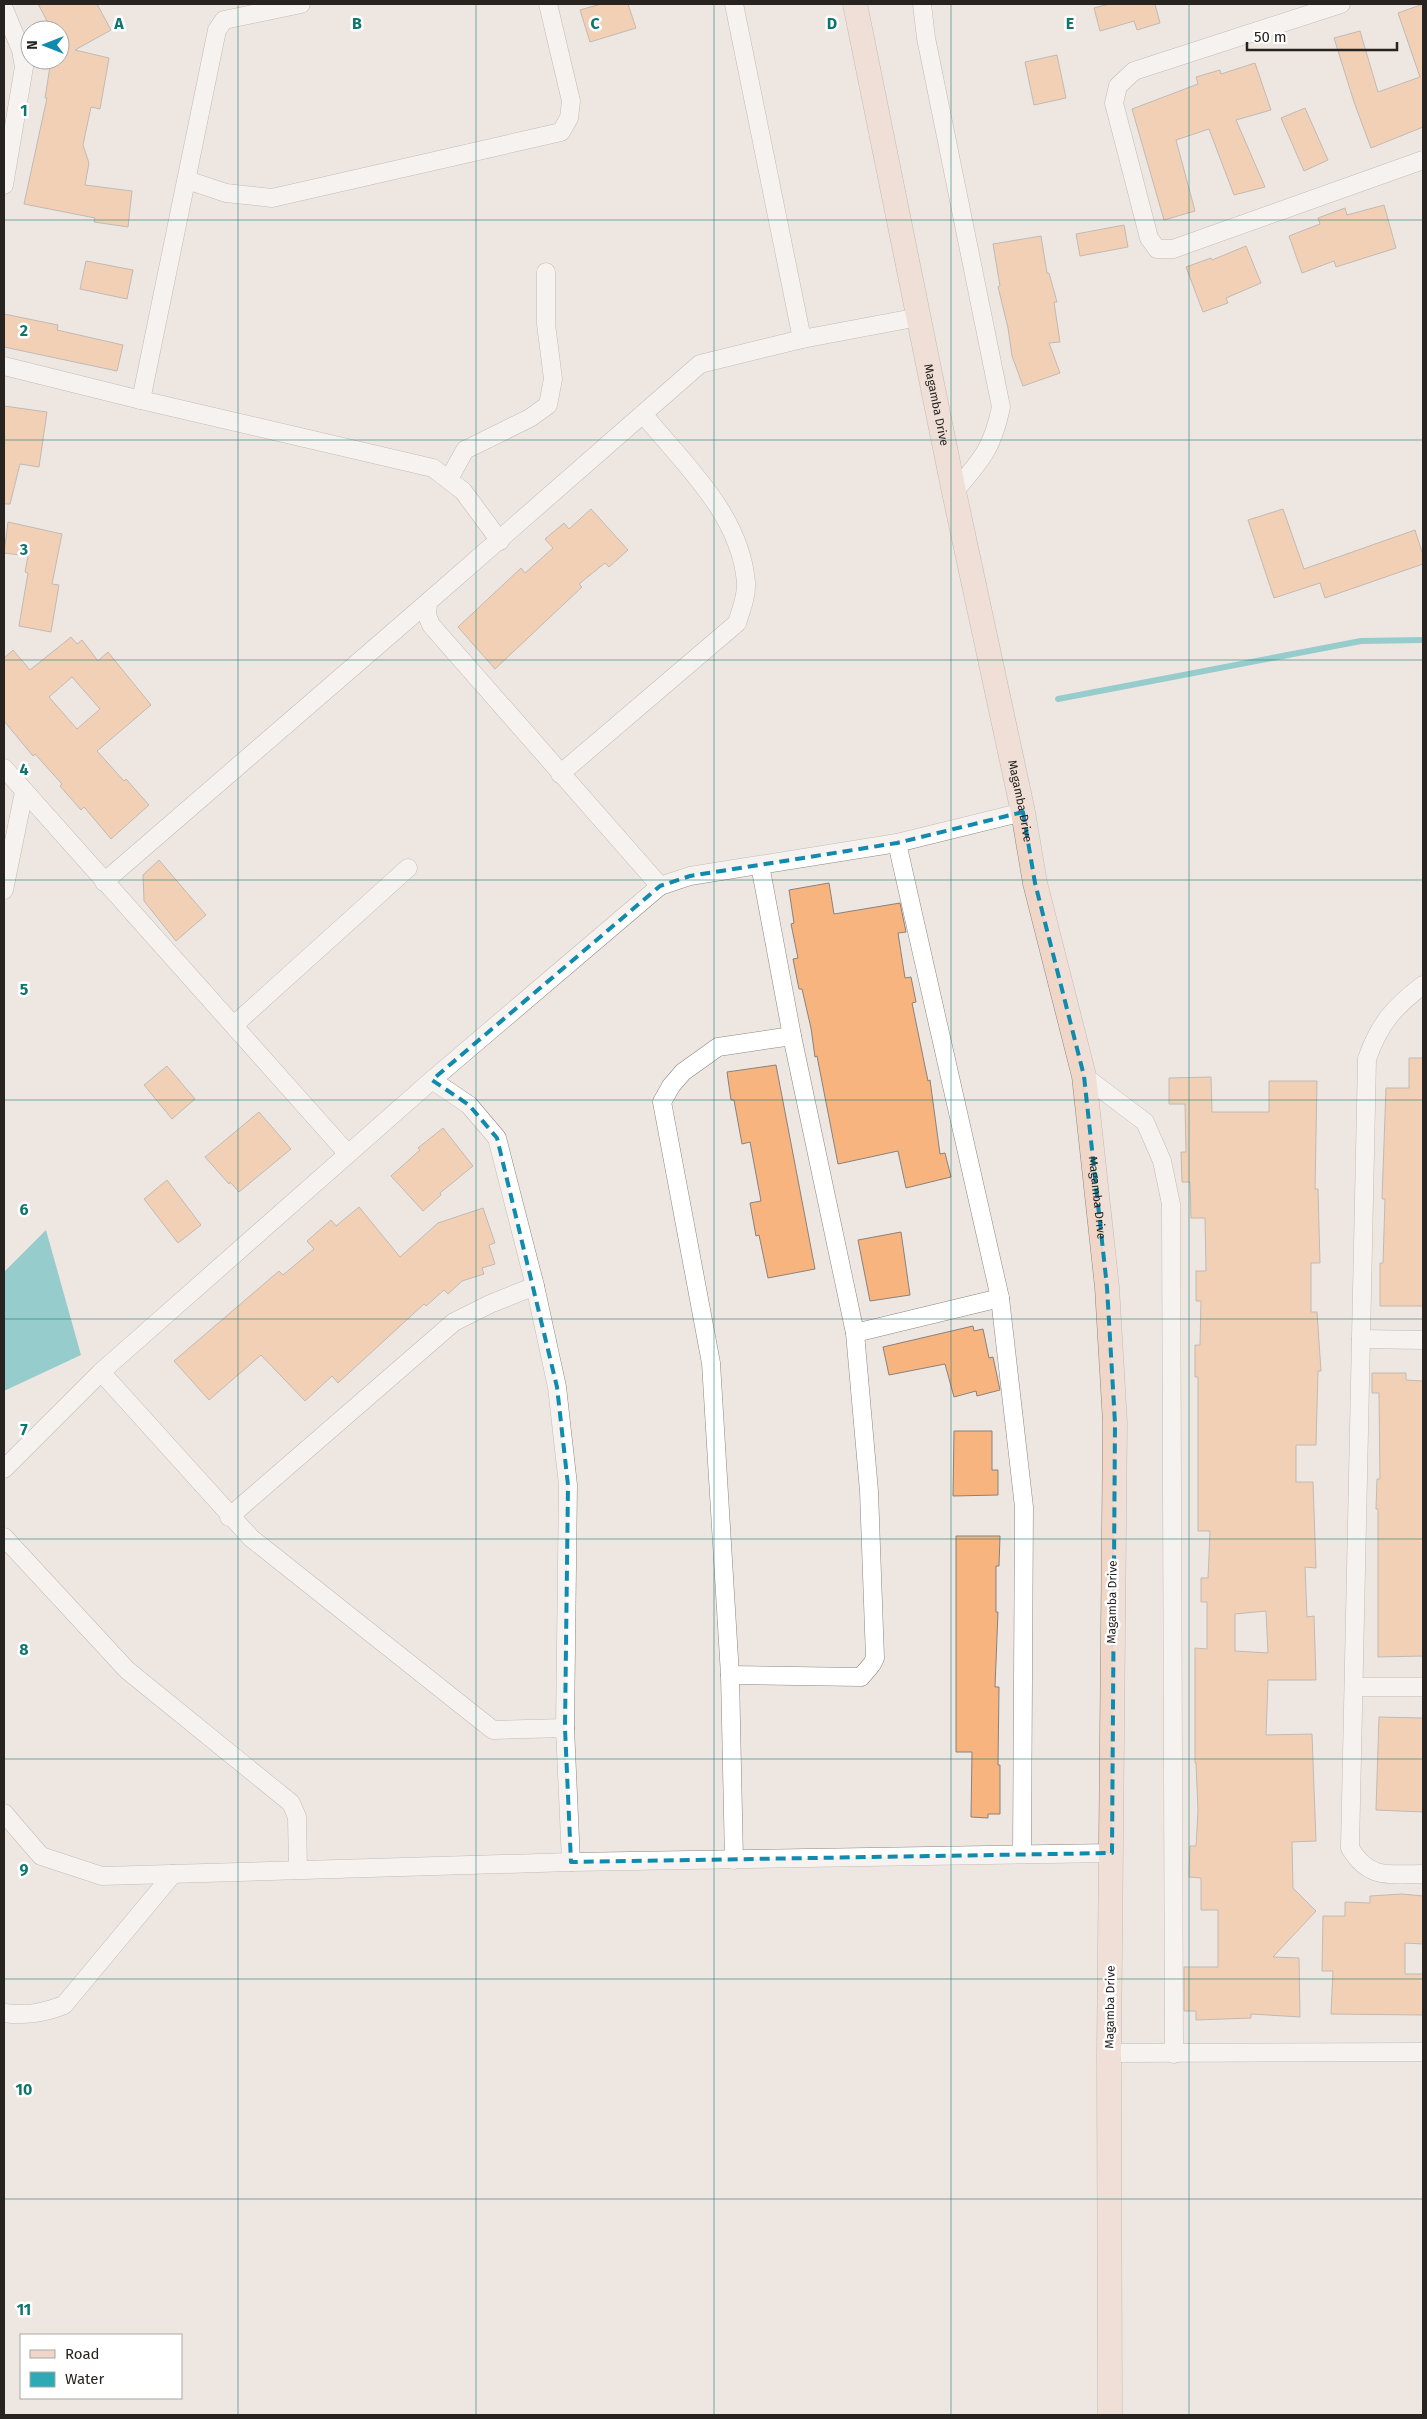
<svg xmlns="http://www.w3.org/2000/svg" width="1427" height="2419" font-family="'Fira Sans',sans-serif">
	<rect width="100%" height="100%" fill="#eee7e1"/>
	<polygon fill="#2daab3" points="46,1230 81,1355 4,1391 4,1272"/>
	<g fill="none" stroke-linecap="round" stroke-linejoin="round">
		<polyline stroke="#2daab3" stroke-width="6" points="1058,699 1361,641 1423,640"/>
	</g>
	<g fill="#f7b47e" stroke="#88827d" fill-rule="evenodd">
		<polygon points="38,4 97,4 111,30 75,50 109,58 100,109 91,107 83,145 89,163 85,185 132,191 128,227 94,222 95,218 24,204 47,98 45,98 51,60 60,60 60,30 52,30"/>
		<polygon points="601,4 628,4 636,28 590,42 580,10"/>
		<polygon points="1109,4 1155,4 1160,23 1137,30 1134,21 1100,31 1094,8"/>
		<polygon points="1423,4 1423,127 1371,148 1354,102 1334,38 1360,31 1378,92 1420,77 1398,13"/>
		<polygon points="1057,55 1066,98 1034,105 1025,62"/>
		<polygon points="1255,63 1271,110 1236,120 1265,187 1234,195 1209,129 1176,140 1195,211 1164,220 1132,109 1198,84 1196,77 1220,70 1221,74"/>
		<polygon points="1305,108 1328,160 1304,171 1281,118"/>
		<polygon points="1384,205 1396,248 1336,267 1334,261 1302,273 1289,236 1320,224 1318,218 1345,208 1347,215"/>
		<polygon points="1124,225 1128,247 1080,256 1076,234"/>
		<polygon points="1041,236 1047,273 1049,273 1057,302 1054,302 1060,342 1049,343 1060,373 1023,386 1012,356 1008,328 998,287 1000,286 993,244"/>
		<polygon points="1246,246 1261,283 1226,298 1228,303 1203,312 1186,267 1211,258 1212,260"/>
		<polygon points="86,261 133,270 127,299 80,289"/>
		<polygon points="4,314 58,325 57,330 123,345 117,371 4,347"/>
		<polygon points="4,406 47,412 39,467 20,464 10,504 4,504"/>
		<polygon points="591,509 628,550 609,567 605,563 579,584 582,587 495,669 458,627 521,568 525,573 553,548 545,539 564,523 569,529"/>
		<polygon points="1283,509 1304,569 1415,530 1423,555 1423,564 1325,598 1320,583 1274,598 1248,520"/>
		<polygon points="8,522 62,534 52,584 59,585 51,632 19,626 28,573 25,572 28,556 4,553"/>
		<path d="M71 637 77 644 82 640 98 661 108 652 151 705 97 751 124 781 126 779 149 805 111 839 84 807 81 810 60 786 62 784 35 754 33 756 4 721V658L13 650 30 670ZM72 677 100 709 77 729 49 697Z"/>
		<polygon points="159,860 206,915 176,941 144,901 143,875"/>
		<polygon points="829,883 834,914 900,903 906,932 898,933 905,978 911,977 916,1002 912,1003 928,1081 930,1080 940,1154 945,1153 951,1177 906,1188 898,1151 838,1164 817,1056 815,1057 811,1028 802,989 799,989 793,959 798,958 791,924 794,923 789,890"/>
		<polygon points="1409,1058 1423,1058 1423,1306 1380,1306 1380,1263 1383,1263 1385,1199 1382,1199 1383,1171 1386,1088 1409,1088"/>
		<polygon points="776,1065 815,1269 768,1278 759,1235 756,1236 750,1203 761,1201 750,1142 742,1144 734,1100 731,1100 727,1072"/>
		<polygon points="167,1066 195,1099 172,1119 144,1085"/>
		<path d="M1211 1077 1212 1112H1269V1081H1317L1315 1189H1318L1320 1263H1311V1312H1317L1321 1371H1318L1316 1445H1296V1482H1313L1316 1568 1305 1567 1307 1617 1314 1616 1316 1680H1268L1266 1735 1312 1734 1316 1841 1292 1842 1293 1888 1316 1911 1273 1957 1299 1958 1300 2017 1251 2014V2018L1196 2020V2011H1184V1967H1218V1910H1201V1878L1189 1877 1190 1846H1196L1198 1811 1196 1763H1195V1648L1207 1649V1602H1201V1578H1208L1210 1531H1198V1377H1195V1345H1200L1201 1301H1196V1271H1206L1205 1218H1191L1190 1182H1182L1181 1152H1186L1185 1104H1169V1078ZM1266 1611 1268 1653 1235 1651V1614Z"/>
		<polygon points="259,1112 291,1149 239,1192 230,1182 229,1184 205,1157"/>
		<polygon points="443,1128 473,1166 440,1193 441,1195 423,1211 391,1176 420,1150 418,1148"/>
		<polygon points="167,1180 201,1225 178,1243 144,1199"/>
		<polygon points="359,1207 400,1257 438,1223 483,1208 495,1243 489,1245 495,1264 482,1268 484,1274 462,1281 448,1294 444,1290 426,1306 424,1304 338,1383 332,1376 305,1401 261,1355 209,1400 174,1361 279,1271 283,1275 314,1249 307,1241 331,1220 336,1226"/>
		<polygon points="901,1232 910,1295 870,1301 858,1240"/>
		<polygon points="973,1326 974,1331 983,1329 989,1358 993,1357 1000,1390 977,1396 976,1391 954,1397 945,1364 889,1375 883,1347"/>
		<polygon points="1372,1373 1406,1373 1406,1380 1423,1381 1423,1656 1378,1657 1378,1509 1376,1509 1377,1479 1380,1479 1379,1393 1372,1393"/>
		<polygon points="954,1431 992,1431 992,1470 998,1470 998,1495 953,1496"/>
		<polygon points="956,1536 1000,1536 999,1566 996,1566 996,1612 998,1612 995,1687 999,1687 998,1765 1000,1765 1000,1814 988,1814 988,1818 971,1817 972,1752 956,1752"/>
		<polygon points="1379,1717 1423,1718 1423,1812 1376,1810"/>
		<polygon points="1402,1894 1423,1896 1423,1944 1405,1943 1405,1974 1423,1974 1423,2015 1331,2014 1333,1971 1322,1971 1323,1916 1345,1916 1345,1902 1370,1903 1370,1896"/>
	</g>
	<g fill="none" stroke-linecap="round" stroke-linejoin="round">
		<g stroke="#8c8681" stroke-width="19">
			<g id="street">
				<polyline points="734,4 802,339"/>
				<path d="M922 4 926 38 1001 407C992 450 981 460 954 492"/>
				<polyline points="1341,4 1134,71 1118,86 1114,103 1149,238 1157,249 1173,249 1423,160"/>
				<polyline points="4,9 21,50 24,67 4,185"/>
				<polyline points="187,180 226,193 272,198 561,132 569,118 571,101 548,4"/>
				<polyline points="4,366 141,400 433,468 463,491 500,541"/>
				<polyline points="141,400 217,30 224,20 301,4"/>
				<polyline points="449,479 465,450 530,418 548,405 553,379 546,324 546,272"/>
				<polyline points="4,768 348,1154"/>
				<path d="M560 774 737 623C741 610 747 596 746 582 740 514 684 464 643 414"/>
				<polyline points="104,882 428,602"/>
				<polyline points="660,886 431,625 427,615 428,602 700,364 802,339 919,317"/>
				<polyline points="4,890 24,792"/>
				<path d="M1423 985C1394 1007 1379 1024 1367 1059L1350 1848C1369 1880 1389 1874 1423 1874"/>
				<polyline points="234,1025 408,868"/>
				<polyline points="1084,1076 1145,1122 1162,1161 1171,1204 1174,2054"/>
				<polyline points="432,1080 469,1105 497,1138 535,1286 557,1387 568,1485 565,1728 571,1862"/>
				<polyline points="1000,1298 1024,1507 1022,1853"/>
				<polyline points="855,1333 1000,1298 897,843"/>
				<polyline points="1361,1339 1423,1340"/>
				<polyline points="101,1372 251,1538 493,1730 565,1728"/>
				<polyline points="4,1469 101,1372 432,1080 660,886 690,876 897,843 1023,812"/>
				<polyline points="229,1517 454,1322 490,1304 535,1286"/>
				<polyline points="4,1537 127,1670 291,1803 297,1817 298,1869"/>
				<polyline points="730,1675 861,1677 872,1664 875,1658 869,1491 855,1333 792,1036"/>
				<polyline points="1354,1687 1423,1687"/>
				<polyline points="4,1813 41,1856 102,1876 571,1862 1112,1853"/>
				<polyline points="734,1860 730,1675 711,1363 662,1102 671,1086 683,1072 718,1047 792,1036 760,865"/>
				<path d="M4 2013C26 2016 43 2013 64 2005L173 1874"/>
				<polyline points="1109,2053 1423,2052"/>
			</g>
		</g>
		<g stroke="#8c8681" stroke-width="25">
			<g id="secondary">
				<path id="s1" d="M855 4 954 492 1023 812 1035 883 1084 1076 1107 1287 1115 1423 1109 2053 1110 2415"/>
			</g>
		</g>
		<use href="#street" stroke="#fff" stroke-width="18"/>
		<use href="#secondary" stroke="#efd6c7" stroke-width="24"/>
	</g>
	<path d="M0 0H1427V2419H0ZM1023 812 1035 883 1084 1076 1107 1287 1115 1423 1112 1853 571 1862 565 1728 568 1485 557 1387 497 1138 469 1105 432 1080 660 886 690 876 897 843Z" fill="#eee7e1" fill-opacity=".55" fill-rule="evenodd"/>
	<path fill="none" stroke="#108aad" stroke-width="4" stroke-dasharray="10 6" stroke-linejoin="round" d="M1023 812 1035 883 1084 1076 1107 1287 1115 1423 1112 1853 571 1862 565 1728 568 1485 557 1387 497 1138 469 1105 432 1080 660 886 690 876 897 843Z"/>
	<path fill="none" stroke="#0f766e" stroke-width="1" stroke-opacity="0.55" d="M238 4V2415M476 4V2415M714 4V2415M951 4V2415M1189 4V2415M4 220H1423M4 440H1423M4 660H1423M4 880H1423M4 1100H1423M4 1319H1423M4 1539H1423M4 1759H1423M4 1979H1423M4 2199H1423"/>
	<g text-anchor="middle" stroke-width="5" stroke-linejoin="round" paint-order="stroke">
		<g font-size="12" fill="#262321" stroke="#fff">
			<text dy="4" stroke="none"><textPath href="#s1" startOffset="409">Magamba Drive</textPath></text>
			<text dy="4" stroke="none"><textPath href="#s1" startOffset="814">Magamba Drive</textPath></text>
			<text dy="4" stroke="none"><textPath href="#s1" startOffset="1219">Magamba Drive</textPath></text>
			<text transform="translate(1112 1602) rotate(-89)" y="4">Magamba Drive</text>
			<text transform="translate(1110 2007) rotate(-89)" y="4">Magamba Drive</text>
		</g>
	</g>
	<g font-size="16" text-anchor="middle" font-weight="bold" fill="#0f766e" stroke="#fff" stroke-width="5" stroke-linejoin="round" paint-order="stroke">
		<text x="119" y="29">A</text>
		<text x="357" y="29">B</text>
		<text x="595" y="29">C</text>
		<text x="832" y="29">D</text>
		<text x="1070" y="29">E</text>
		<text x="24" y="116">1</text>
		<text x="24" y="336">2</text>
		<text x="24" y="555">3</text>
		<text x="24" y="775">4</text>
		<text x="24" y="995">5</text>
		<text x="24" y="1215">6</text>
		<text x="24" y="1435">7</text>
		<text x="24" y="1655">8</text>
		<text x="24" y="1875">9</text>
		<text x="24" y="2095">10</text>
		<text x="24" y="2315">11</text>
	</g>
	<rect width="1427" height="2419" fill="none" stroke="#262321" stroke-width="10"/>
	<rect x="20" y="2334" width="162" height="65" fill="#ffffff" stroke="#a8a7a6"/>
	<rect x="30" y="2350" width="25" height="8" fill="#efd6c7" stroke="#a8a7a6"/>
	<text x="65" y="2359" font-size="15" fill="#262321">Road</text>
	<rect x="30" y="2372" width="25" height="15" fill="#2daab3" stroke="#a8a7a6"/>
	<text x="65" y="2384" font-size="15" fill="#262321">Water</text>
	<g transform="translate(45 45) rotate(270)"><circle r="24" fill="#ffffff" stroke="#a8a7a6"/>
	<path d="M0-4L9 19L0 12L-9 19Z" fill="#108aad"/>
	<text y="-8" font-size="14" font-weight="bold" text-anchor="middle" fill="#262321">N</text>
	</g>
	<path d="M1247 42v8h150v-8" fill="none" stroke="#262321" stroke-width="2.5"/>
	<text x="1254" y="42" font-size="15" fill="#262321" stroke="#ffffff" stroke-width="4" paint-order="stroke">50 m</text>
</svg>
